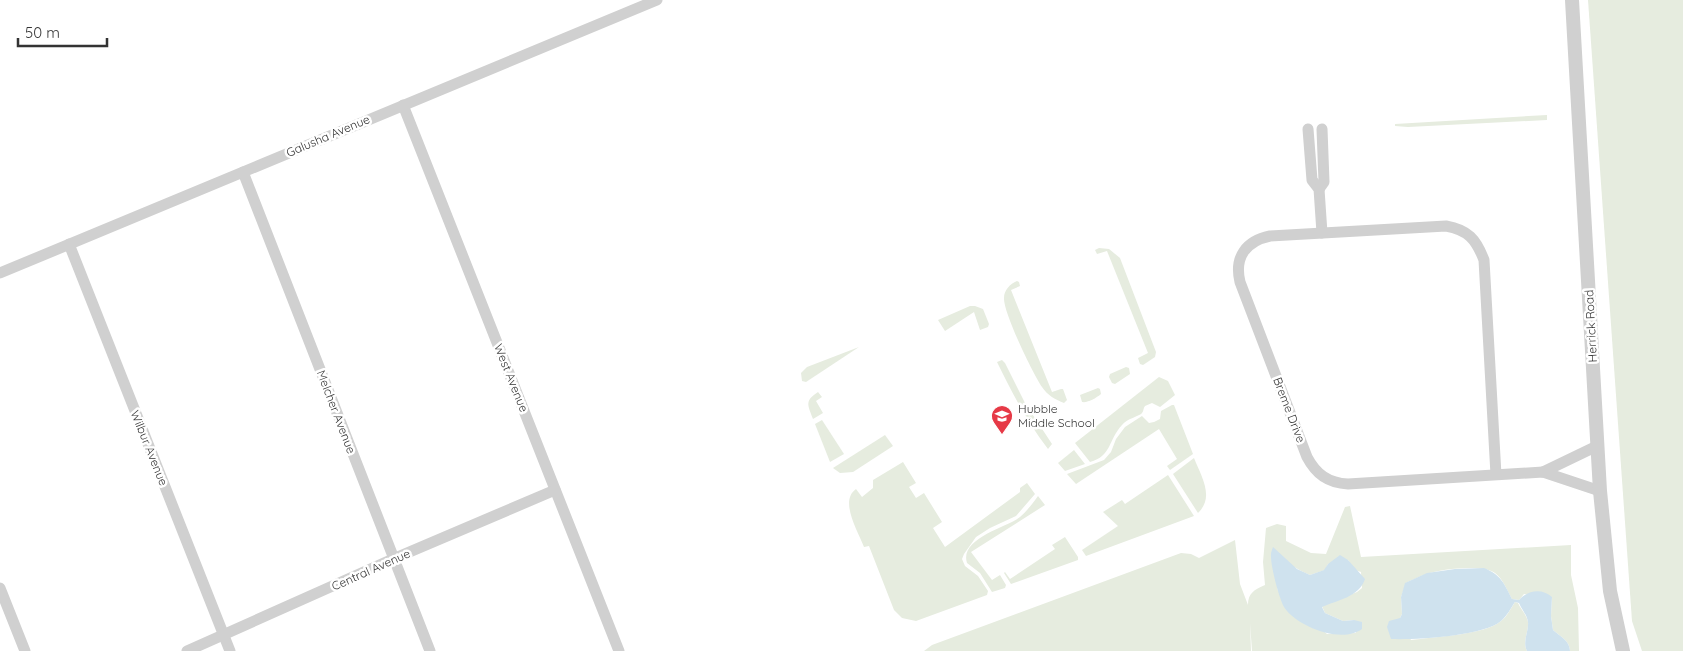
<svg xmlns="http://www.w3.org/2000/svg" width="1683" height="651" font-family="Quicksand,sans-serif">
	<rect width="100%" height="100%" fill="#fff"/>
	<g fill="#e6ecdf" fill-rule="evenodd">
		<polygon points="1588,0 1683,0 1683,651 1642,651 1632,621"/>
		<polygon points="1547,115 1547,120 1408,127 1395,126 1395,124"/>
		<polygon points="1099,248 1109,249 1120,258 1156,352 1155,357 1143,365 1140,364 1138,358 1148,353 1107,251 1097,254 1095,250"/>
		<path d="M1017 281 1019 282 1020 286 1011 290 1052 392 1061 389H1063L1067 400 1064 403C1056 400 1047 395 1042 387 1033 374 1003 312 1004 298 1004 290 1010 284 1017 281Z"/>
		<polygon points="970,306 975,306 983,309 989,324 988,327 980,330 974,312 945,331 938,320"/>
		<polygon points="859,347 806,382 802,381 801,373 807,367"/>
		<path d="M1002 360 1005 363 1025 403 1052 444 1048 449C1028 423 1012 393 997 362Z"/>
		<polygon points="1126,367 1129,368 1130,374 1115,384 1112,383 1109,377 1110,374"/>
		<path d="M1159 377 1168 381 1175 395 1160 407 1152 403 1145 406C1143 408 1144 411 1142 413 1140 416 1126 419 1122 425 1108 440 1112 456 1090 462L1075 443Z"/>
		<path d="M1098 388 1100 389 1101 394C1096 398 1088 403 1082 402L1080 395Z"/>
		<path d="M818 392 822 397 816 401 823 413 813 419C808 405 804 401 818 392Z"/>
		<polygon points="1172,405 1174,405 1193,454 1170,470 1167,466 1177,459 1159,429 1076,484 1067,474 1104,460 1111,452 1116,439 1125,427 1142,416 1149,423 1154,422 1160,419 1161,411"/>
		<polygon points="822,420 844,454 830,462 815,424"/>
		<polygon points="885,435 893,446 853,472 840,473 833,468"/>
		<polygon points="1074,450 1085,464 1065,471 1058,463"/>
		<path d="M1194 458C1201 476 1215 497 1198 513L1173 474Z"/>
		<path d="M903 462 916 483 909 487 916 498 924 493 942 522 933 528 945 547 1020 492V488L1027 483 1035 494 1016 516 990 528 976 537 964 554 962 559 965 566 978 576 988 591 987 595 916 621 902 618 894 610 869 546 864 547C858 531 839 501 856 489L862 497 873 488V480Z"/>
		<polygon points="1168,475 1194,516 1086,556 1082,550 1118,526 1103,512 1122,500 1125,504"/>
		<path d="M1038 496 1045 505 971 552 992 580 1000 575 1006 585 1005 588 992 592 980 573 967 563C959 538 1008 527 1020 517 1027 511 1033 503 1038 496Z"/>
		<path d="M1350 506 1361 557 1571 545V575L1578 608 1579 651H1570C1570 641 1560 636 1553 630L1551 616 1552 597 1524 594 1519 600 1512 599C1507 590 1503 579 1495 573 1483 564 1441 569 1427 574 1420 576 1412 580 1406 583L1401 597 1402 614 1400 618 1411 640C1433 637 1485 635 1501 621 1507 617 1511 608 1515 602L1518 603C1521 610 1527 615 1528 622 1529 632 1522 641 1527 651H1252L1250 623 1251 651H924L932 645 1181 553 1191 554 1199 558 1235 540 1240 584 1248 605C1248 593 1254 590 1265 585L1263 562 1266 528 1277 524 1286 526V541L1311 553 1326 554 1345 507ZM1271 555C1285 561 1296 569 1310 575L1325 570 1328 564 1348 560 1355 570 1361 572 1362 588 1357 592 1322 606 1325 613 1343 621 1354 620 1356 633 1327 634 1278 591Z"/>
		<polygon points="1065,537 1078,557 1078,560 1011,584 1004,573 1005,572 1010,579 1055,549 1052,545"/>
	</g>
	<g fill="#cfe2ee">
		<path d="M1273 547 1297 569 1310 575 1324 570 1328 564 1340 555 1348 560 1365 579C1359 597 1338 600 1322 607L1325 613 1343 621 1354 620 1362 622V629C1342 644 1297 627 1284 607 1279 598 1270 564 1271 554 1271 552 1272 550 1273 547Z"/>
		<path d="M1484 568C1501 575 1504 583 1512 599L1519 600C1528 590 1542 588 1552 597L1551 616 1553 630C1560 636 1570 641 1570 651H1527C1522 641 1529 632 1528 622 1527 615 1522 610 1519 603L1515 602C1511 608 1507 616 1501 621 1484 636 1415 640 1391 639L1387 627 1389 621 1400 618 1402 614 1401 597 1405 583 1427 573 1455 569Z"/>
	</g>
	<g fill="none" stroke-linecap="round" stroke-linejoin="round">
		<g stroke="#d0d0d0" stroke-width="11">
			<polyline points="403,105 619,651"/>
			<polyline points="1308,129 1312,180 1319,189 1322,233"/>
			<polyline points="243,172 430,651"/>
			<polyline points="1319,189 1324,182 1322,129"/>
			<polyline points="69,244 230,651"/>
			<polyline points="0,273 657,0"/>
			<polyline points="1543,472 1597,446"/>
			<path d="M1496 475 1484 260C1476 239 1468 230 1446 226L1270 236C1246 241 1234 257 1240 282L1307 457C1316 474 1328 483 1348 484L1543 472 1600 491"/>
			<polyline points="0,588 25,651"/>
			<polyline points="187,651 393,559 555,490"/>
		</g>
		<polyline stroke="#d0d0d0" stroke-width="14" points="1572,0 1600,491 1610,591 1623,651"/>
	</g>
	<defs>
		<g id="school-pin" transform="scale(1.125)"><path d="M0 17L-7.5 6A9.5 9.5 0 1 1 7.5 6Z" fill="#e63946" stroke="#fff"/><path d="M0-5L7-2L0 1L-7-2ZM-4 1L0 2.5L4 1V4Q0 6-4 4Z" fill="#fff"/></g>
	</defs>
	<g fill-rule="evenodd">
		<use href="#school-pin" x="1002" y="416"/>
	</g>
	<g text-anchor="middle" stroke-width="5" stroke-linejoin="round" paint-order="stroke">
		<g font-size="12" fill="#333" stroke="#fff">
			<text transform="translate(328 136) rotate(-23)" y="4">Galusha Avenue</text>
			<text transform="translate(1591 326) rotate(-93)" y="4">Herrick Road</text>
			<text transform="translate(511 378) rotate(68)" y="4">West Avenue</text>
			<text transform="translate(1289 410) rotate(69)" y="4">Breme Drive</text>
			<text transform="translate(336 412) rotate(69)" y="4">Melcher Avenue</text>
			<text transform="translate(149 448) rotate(68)" y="4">Wilbur Avenue</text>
			<text transform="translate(371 570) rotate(-24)" y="4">Central Avenue</text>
		</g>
		<g font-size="12" fill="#333" stroke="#fff" text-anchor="start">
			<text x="1018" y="413">Hubble<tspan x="1018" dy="14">Middle School</tspan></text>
		</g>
	</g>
	<path d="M18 38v8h89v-8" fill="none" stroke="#333333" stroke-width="2.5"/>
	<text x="25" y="38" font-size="15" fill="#333333" stroke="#ffffff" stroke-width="4" paint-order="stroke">50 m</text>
</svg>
